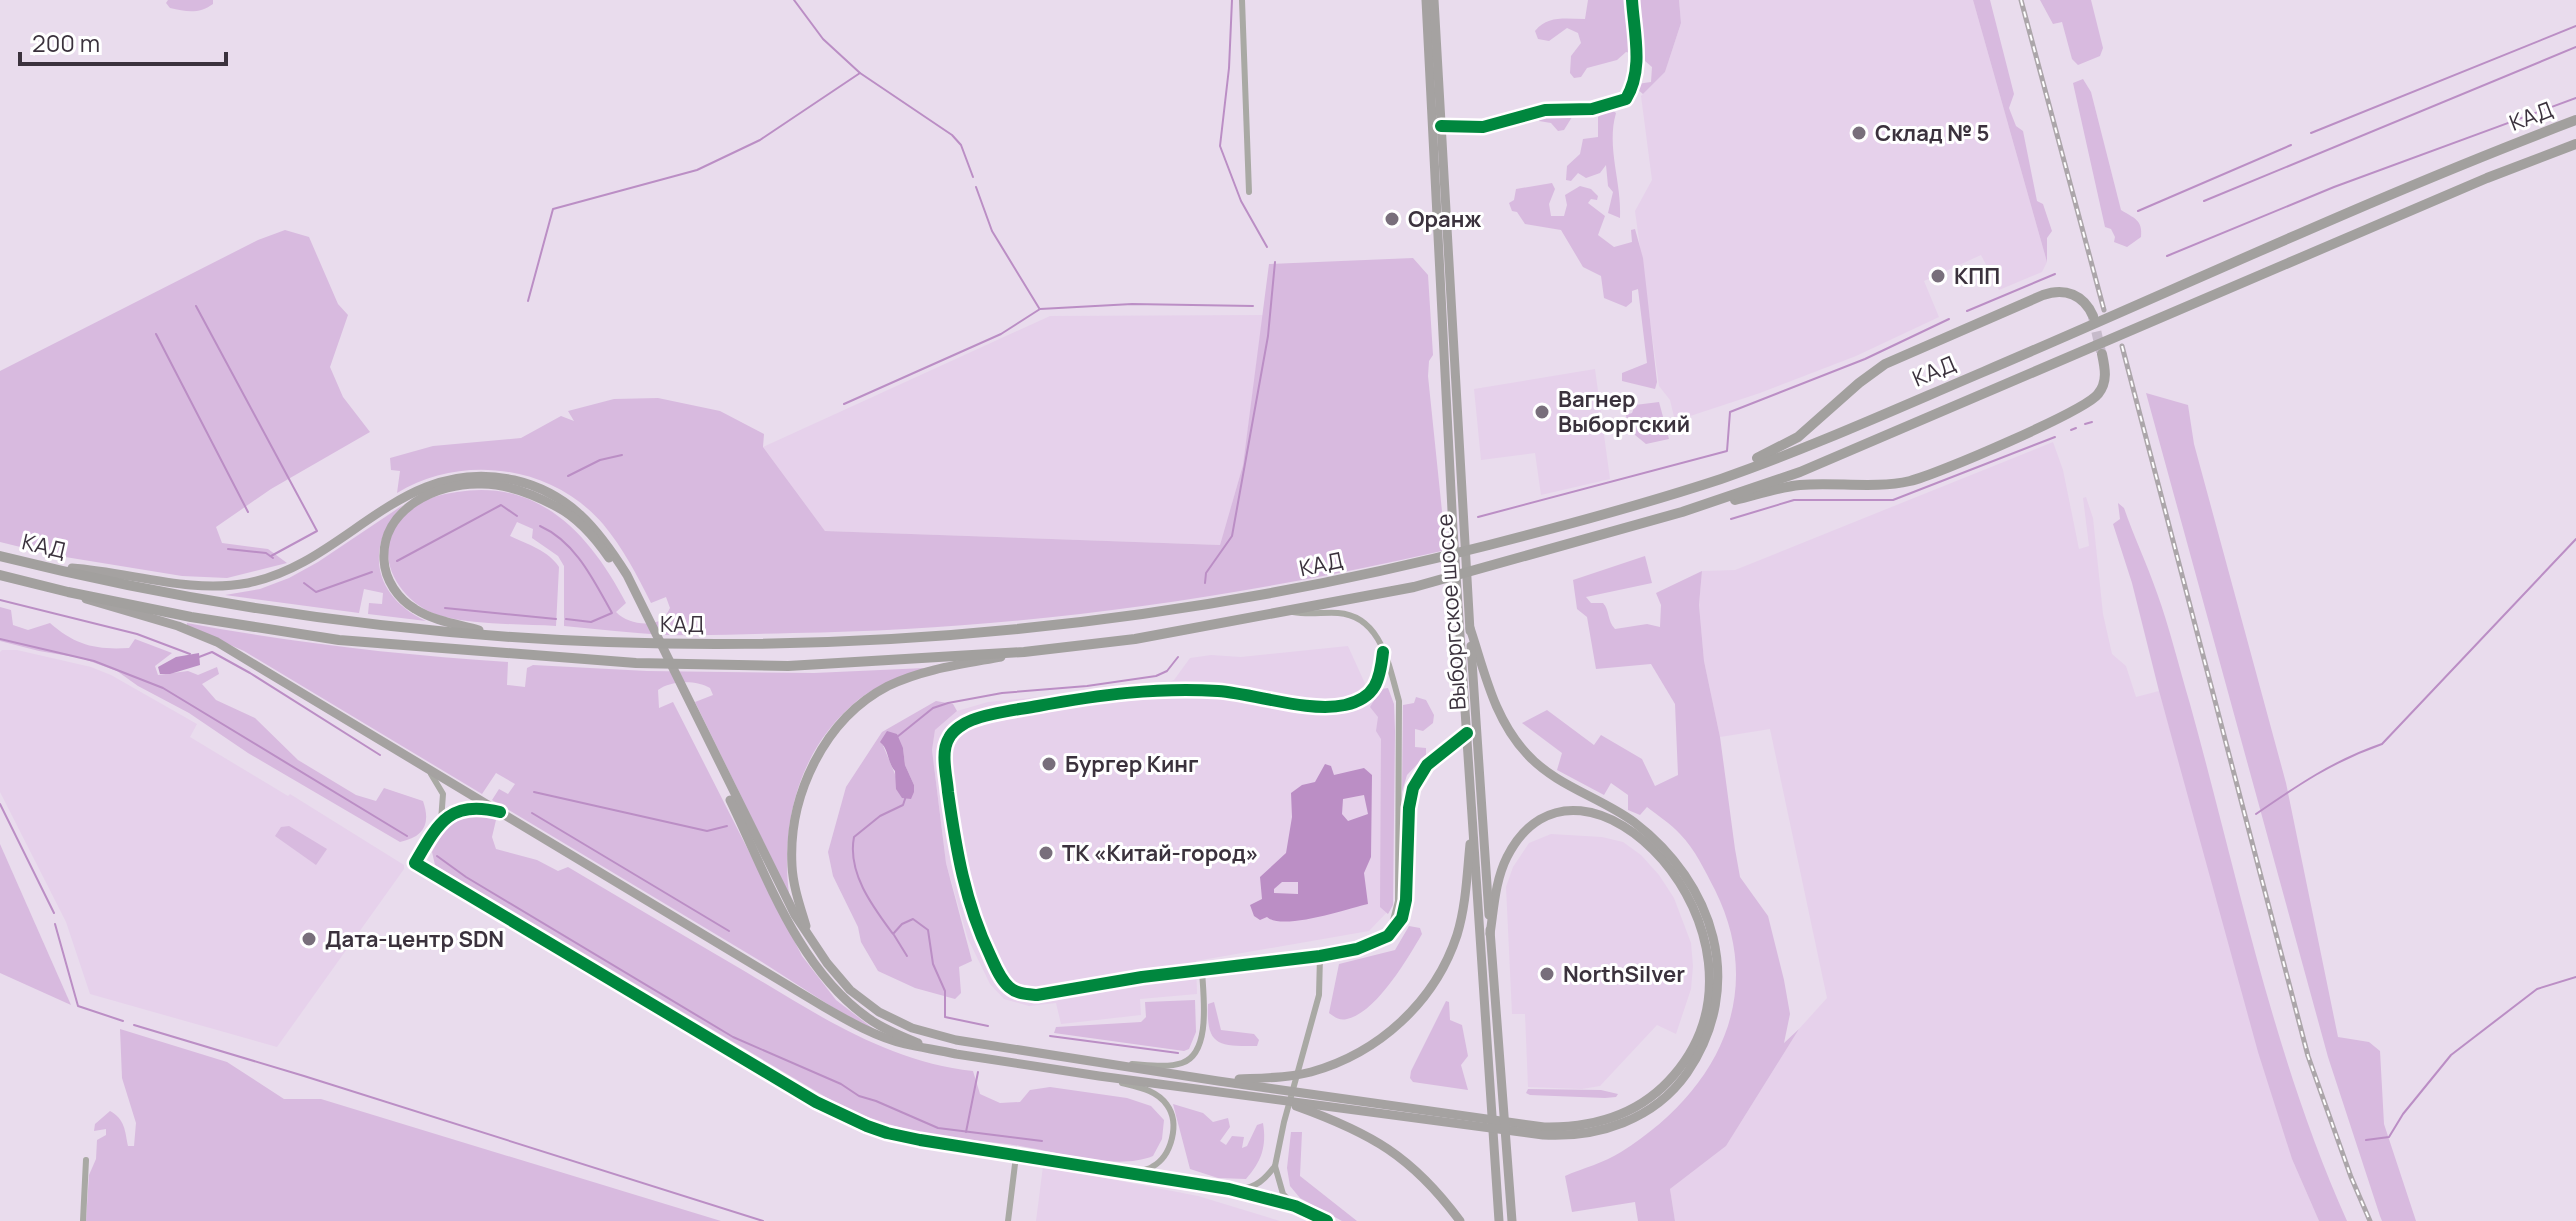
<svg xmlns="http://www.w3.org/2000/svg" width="2576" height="1221" font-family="Manrope,sans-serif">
	<rect width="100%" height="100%" fill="#e9dced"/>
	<g fill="#e6d1eb">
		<polygon points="1679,0 1973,0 2047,262 2042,272 1999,290 1981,255 1924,281 1939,317 1856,356 1760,393 1675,421 1670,400 1659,386 1635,211 1652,180 1641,96 1665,72 1681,23"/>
		<polygon points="1263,315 1243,465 1220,545 825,531 763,447 1050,316"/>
		<polygon points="1595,369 1610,479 1541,495 1535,453 1481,460 1474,389"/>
		<polygon points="2053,442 2063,470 2079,549 2089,546 2083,498 2086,497 2093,518 2103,614 2112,654 2126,666 2136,697 2159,691 2292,1159 2319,1221 1675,1221 1670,1189 1726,1146 1799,1029 1827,998 1770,729 1720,737 1704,661 1699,605 1702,571 1735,570"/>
		<polygon points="1348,646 1386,730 1389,910 1369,931 1196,961 1197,994 1140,999 1141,1015 1061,1024 1056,1003 1029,1006 1004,999 990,984 968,939 946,863 932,750 935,730 957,711 988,702 1161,685 1174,680 1190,658 1211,655 1241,657"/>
		<polygon points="2,650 17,650 91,667 111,675 197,724 190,737 288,796 290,794 404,865 404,869 277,1047 90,994 66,922 0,792 0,652"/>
		<polygon points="1551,834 1602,837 1623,842 1641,855 1659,875 1674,898 1691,943 1693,966 1691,989 1676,1034 1657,1025 1600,1086 1582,1089 1528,1087 1525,1014 1512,1014 1506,887 1513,867 1529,843"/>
		<polygon points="1043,1166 1198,1196 1280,1221 1036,1221"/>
	</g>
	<g fill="#d8badf" fill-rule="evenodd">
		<path d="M168 0H213V4C199 14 187 12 170 8L166 3Z"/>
		<path d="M1588 0H1679L1681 23 1665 72 1643 94 1637 89V84L1651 82 1652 67 1638 55 1626 52 1617 60 1587 68 1581 77 1574 78 1570 73 1571 56 1581 43 1578 33 1567 28 1549 41 1538 39 1535 31C1548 15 1566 19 1585 19Z"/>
		<polygon points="1973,0 1990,0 2014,94 2009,108 2016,126 2023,131 2037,201 2043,204 2052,231 2047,238 2047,262"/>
		<polygon points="2040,0 2091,0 2103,48 2100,56 2078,65 2072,59 2062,22 2053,24"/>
		<path d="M2083 79 2091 92 2121 210C2134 218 2143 220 2141 237L2127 247 2114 242 2115 237 2111 229 2105 227 2073 83Z"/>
		<polygon points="1571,101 1601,103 1600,110 1593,115 1572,117 1564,130 1558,131 1551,123 1539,121 1540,110"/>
		<path d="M1612 110 1616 113C1606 147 1622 183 1620 218L1608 213 1613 192 1608 186 1606 165 1600 173 1586 178 1578 173 1571 181 1566 180 1567 166 1580 154 1583 139 1598 137V117L1604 112Z"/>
		<polygon points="1552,183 1555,189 1549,204 1551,216 1564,216 1567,205 1565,195 1580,186 1591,189 1598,196 1597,200 1591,199 1588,203 1605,216 1598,235 1614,247 1632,242 1631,230 1635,229 1643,258 1657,382 1655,389 1622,381 1622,373 1647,363 1638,289 1632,291 1632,302 1626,307 1604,298 1601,276 1583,267 1561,230 1525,224 1517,212 1512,211 1509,203 1514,200 1516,189"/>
		<polygon points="285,230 309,237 338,304 348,315 330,367 343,397 370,432 271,489 216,527 222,543 268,549 287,563 227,578 182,576 53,555 0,542 0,371 258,240"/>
		<path d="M1413 258 1428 275 1433 355 1429 361 1428 376 1446 550C1232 599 1013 630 793 633 751 634 709 636 666 635 632 633 598 629 564 626V566L558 556 532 538 533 529 517 522 510 536C527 544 549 551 559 567L556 626C521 624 475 625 441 616 394 602 365 543 411 508 423 499 442 494 457 492 540 478 591 536 626 603L616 612C628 624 649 627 664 619L670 608 666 597 651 603C637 575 623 548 603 524 552 465 462 453 397 493L400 471 391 470 390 458 433 446 521 438 561 416 574 421 568 411 614 399 658 398 720 411 764 434 763 447 825 531 1220 545 1243 465 1269 264Z"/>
		<polygon points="2146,393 2188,405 2194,444 2286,783 2338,1037 2369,1042 2380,1051 2384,1124 2416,1221 2382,1221 2380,1216 2328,1057"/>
		<polygon points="1659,402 1669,439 1646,444 1629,430 1626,415 1632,413 1635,405"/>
		<path d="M2118 503 2124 508C2134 537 2147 564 2157 593 2170 629 2179 667 2190 704 2238 877 2273 1056 2347 1221H2319L2292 1159 2258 1052 2159 691 2132 583 2113 524 2120 519Z"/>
		<path d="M403 505C363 547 374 597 426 621L368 614 369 603 382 604 383 593 364 589 359 613 225 595 260 589 289 578 318 562Z"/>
		<path d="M1645 556 1652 583 1586 597 1591 603H1603C1610 610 1607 621 1615 629L1647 624 1660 627 1661 605 1656 593 1702 571 1699 605 1704 661 1720 737 1735 849 1740 877 1768 916 1784 980 1790 1014 1784 1043 1799 1029 1726 1146 1670 1189 1675 1221H1638L1635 1202 1572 1212 1565 1176C1583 1168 1604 1163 1621 1152 1715 1093 1768 997 1715 890 1705 871 1695 849 1680 834 1670 823 1657 815 1647 807L1640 815 1628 810V795L1611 783 1604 795 1557 770 1562 753 1522 723 1547 710 1594 745 1601 735 1642 759 1655 786 1678 775 1675 704 1651 664 1596 669 1587 617 1577 609 1573 580Z"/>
		<path d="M0 607 11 610 13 625 28 630 50 623C75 645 95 650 129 648L135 639 172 653 155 666 158 675 188 671 198 675 217 667 219 674 202 684 216 700 255 718 298 760 356 795 376 801 384 788 423 801C431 824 424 837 400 842L248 753 189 713 138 686 117 671 81 658 39 651 0 641Z"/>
		<path d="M187 623C294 643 399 655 508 662L507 685 525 687 527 668 533 665 647 671 814 673 925 668C903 677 877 684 858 700 800 747 780 821 789 894L695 702 713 695 710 688C697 680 671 680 658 690L659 708 673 702 802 956 836 1000 875 1030 840 1012 762 962 492 800 499 789 508 794 515 784 496 773 482 794 244 651 187 626Z"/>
		<polygon points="1388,688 1394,704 1395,731 1393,905 1388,914 1380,907 1381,739 1376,731 1378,717 1370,707 1381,689"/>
		<polygon points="1416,697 1426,700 1434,715 1433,723 1423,731 1415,729 1415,747 1426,748 1426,755 1407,775 1402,792 1403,705 1414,703"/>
		<path d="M936 701 953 704 957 711 935 730 932 750 946 863 972 961 959 967 961 993 955 999 915 988 878 971 861 942 858 927 833 876 828 852 846 787 882 732ZM882 743 903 748 905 765 914 785 897 779Z"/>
		<path d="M472 814 488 815 496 820 492 837 496 849 537 860 558 871 568 867C627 902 686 937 746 972 818 1015 888 1062 973 1071L980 1094 1000 1103 1020 1102 1030 1090 1050 1087 1127 1098 1151 1106 1164 1120 1162 1139 1153 1156C1117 1171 1058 1152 1020 1146 990 1141 959 1140 929 1134 900 1129 873 1119 846 1109L435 865 432 852C442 833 451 820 472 814Z"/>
		<polygon points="289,826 327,849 316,865 275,836 281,827"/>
		<polygon points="0,844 71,1005 0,973"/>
		<path d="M1409 926 1420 928 1422 934C1408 958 1376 1013 1347 1019 1339 1021 1335 1017 1329 1013L1339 964 1395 950Z"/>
		<polygon points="1195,1000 1196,1032 1189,1049 1184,1051 1054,1033 1056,1027 1141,1022 1146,1017 1145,1002"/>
		<polygon points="1446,1001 1449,1002 1450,1020 1462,1025 1468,1056 1461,1065 1468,1090 1413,1082 1410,1078 1411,1071"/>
		<path d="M1214 1002 1221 1030 1254 1034 1259 1040 1257 1046C1219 1046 1206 1047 1208 1004Z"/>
		<path d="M120 1029 227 1062 284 1099H321L721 1221H86L89 1175 96 1159 97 1140 106 1135V1129L94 1131 95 1124 110 1111C125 1119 125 1131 128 1146H134L136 1123 122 1078Z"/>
		<polygon points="1528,1089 1601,1090 1618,1094 1616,1097 1605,1098 1530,1095 1526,1093"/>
		<path d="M1173 1104 1203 1113 1213 1122 1228 1118 1230 1127 1220 1141 1226 1145 1232 1136 1244 1137 1242 1148 1247 1146 1257 1125 1263 1123C1267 1147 1261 1162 1246 1179L1218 1178 1190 1169Z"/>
		<polygon points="1291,1132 1302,1132 1300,1176 1357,1221 1342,1221 1300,1198 1290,1186 1287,1168"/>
	</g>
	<g fill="#bb8ec5" fill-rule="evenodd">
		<polygon points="199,653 200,665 170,674 160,674 158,667 176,657"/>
		<path d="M887 731 897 734 903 748 905 765 914 785V792L911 799 902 798 896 789 895 771C887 762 889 749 880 742Z"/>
		<path d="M1325 764 1331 766 1334 775 1364 768 1372 775 1371 857 1364 873 1368 904C1347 909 1282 931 1267 917L1260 920 1254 916 1250 905 1262 899 1260 877 1286 853 1292 817 1291 793 1302 785 1315 782ZM1364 795 1368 814 1348 821 1342 814 1343 799ZM1282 882H1298V894L1274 893V889Z"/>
	</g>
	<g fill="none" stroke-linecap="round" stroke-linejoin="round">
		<g stroke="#bb8ec5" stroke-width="2">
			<polyline points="794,0 823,39 860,73 952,135 961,145 973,177"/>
			<polyline points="1232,0 1229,68 1220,146 1241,201 1267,247"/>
			<polyline points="2311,133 2576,26"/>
			<polyline points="976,187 992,231 1039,308"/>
			<polyline points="2204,201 2576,47"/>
			<polyline points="2138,211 2291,145"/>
			<polyline points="2167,256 2334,187 2576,98"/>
			<polyline points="528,301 553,209 697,170 760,140 860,73"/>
			<polyline points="196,306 317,531 271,556"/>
			<polyline points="1967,311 2055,274"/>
			<polyline points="156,334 248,512"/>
			<polyline points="844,404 1001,334 1040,309 1132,304 1253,306"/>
			<polyline points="2085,424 2092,422"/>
			<polyline points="2071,430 2076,428"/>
			<polyline points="568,476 600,460 622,455"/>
			<polyline points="1478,517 1727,451 1730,412 1865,359 1949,319"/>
			<polyline points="1731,519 1794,500 1893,500 2055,437"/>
			<path d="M540 526C576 542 594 581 612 613L591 622 566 619"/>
			<polyline points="228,549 266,553 273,558"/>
			<polyline points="397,561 501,505 517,516"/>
			<polyline points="304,583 316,592 372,572"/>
			<polyline points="1205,583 1206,573 1232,536 1268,336 1275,262"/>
			<polyline points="0,600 137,634 190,654"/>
			<polyline points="445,608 556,619"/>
			<polyline points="0,639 94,661 163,688 407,836"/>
			<polyline points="199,657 212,652 250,673 380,755"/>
			<polyline points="897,737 933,708 948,703 1002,693 1087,686 1156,676 1167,671 1178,657"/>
			<polyline points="534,792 707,831 727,826"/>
			<path d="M906 796 903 805 880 816 854 837C847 873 873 907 893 934L902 924 913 919 928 930 933 964 945 991V1017L988 1026"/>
			<polyline points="0,804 54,913"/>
			<polyline points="532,813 729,931"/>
			<path d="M2256 814C2298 785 2333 761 2382 744L2576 539"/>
			<polyline points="437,856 466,877 733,1037 841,1084 859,1096 876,1101 938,1128 1042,1141"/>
			<polyline points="55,924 78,1006 123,1021"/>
			<polyline points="894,935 907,956"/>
			<polyline points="134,1025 304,1076 763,1221"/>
			<polyline points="1050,1036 1178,1053"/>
			<polyline points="966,1132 978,1072"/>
			<polyline points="2366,1140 2389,1137 2403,1114 2451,1055 2537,989 2576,977"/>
		</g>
		<polyline stroke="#c6baca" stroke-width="10" stroke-dasharray="10 5" stroke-linecap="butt" points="2093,317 2101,352"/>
		<g stroke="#a9a9a4" stroke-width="6">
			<polyline points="1242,0 1249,192"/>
			<path d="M1441 126 1483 127 1545 110 1592 109 1626 99C1644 69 1634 33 1632 0"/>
			<path d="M1293 612C1309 615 1323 612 1338 613 1382 616 1389 667 1399 701L1398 901 1390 932"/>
			<path d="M1383 652C1380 680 1376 698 1345 705 1309 713 1256 694 1218 691 1157 687 1098 695 1038 706 1016 710 993 712 972 720 964 723 953 730 949 738 940 752 947 777 948 792 956 849 965 903 990 955 995 966 1000 979 1009 987 1017 994 1027 994 1037 995L1142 977 1320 956 1357 949 1388 936 1402 918 1406 900 1409 808 1413 788 1427 765 1467 733"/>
			<polyline points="431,774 443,794 441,821"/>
			<path d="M489 809C450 799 432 834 415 863L816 1102 867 1126 887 1133 920 1140 1229 1189 1295 1206 1327 1221"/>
			<path d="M1132 1064C1148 1065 1167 1068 1182 1063 1212 1053 1203 994 1202 970"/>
			<path d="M1122 1083C1138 1087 1157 1090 1167 1105 1180 1123 1172 1156 1152 1167 1147 1170 1140 1171 1134 1173"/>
			<path d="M1240 1189C1256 1188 1265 1179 1275 1166"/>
			<polyline points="1294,1205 1283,1194 1275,1166 1284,1122 1319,995 1320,956"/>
			<polyline points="83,1221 86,1160"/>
			<polyline points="1008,1221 1016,1156"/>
		</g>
		<g stroke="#a5a2a1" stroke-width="9">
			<polyline points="1426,0 1453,530 1499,1221"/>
			<polyline points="1434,0 1470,631"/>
			<path d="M72 568C130 572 189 594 248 583 348 563 400 455 514 480 570 493 598 529 627 575L795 915 827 963 850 990 879 1012 912 1028 956 1040 1218 1081 1544 1127C1594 1128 1640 1115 1674 1075 1793 936 1580 713 1507 857 1495 881 1494 908 1490 934"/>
			<path d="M86 599 178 626 217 642 824 1007C850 1022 876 1037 905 1044 922 1048 939 1050 956 1054L1099 1076 1543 1135C1598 1138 1654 1120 1687 1073 1747 985 1714 883 1634 822 1600 797 1556 786 1527 754 1494 719 1485 673 1470 628"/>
			<path d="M479 630C457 624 434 621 415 609 398 599 385 580 384 560 381 509 437 482 482 484 508 484 535 495 557 507 578 518 596 539 609 558"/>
			<polyline points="1471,646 1489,915"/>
			<path d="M730 800C766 874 798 969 868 1018 883 1029 901 1036 918 1043"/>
			<path d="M806 926C800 906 793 886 792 866 788 796 824 719 888 686 923 669 963 664 1001 657"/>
			<polyline points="1490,930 1512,1221"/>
			<path d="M1239 1079C1262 1078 1288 1078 1311 1072 1379 1053 1435 1002 1457 935 1466 906 1467 874 1470 844"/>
			<path d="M1296 1106C1371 1133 1412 1156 1460 1221"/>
		</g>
		<g stroke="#a2a09e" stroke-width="10">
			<path d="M1757 458 1798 437 1859 383 1885 364 2043 295C2065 287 2084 295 2093 316"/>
			<path d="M1735 500C1756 495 1779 487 1800 485 1836 482 1875 489 1910 481 1936 475 2085 411 2098 394 2108 382 2105 368 2102 354"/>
			<path d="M0 556C492 679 998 671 1489 545 1567 525 1645 504 1721 479 1810 448 1896 409 1983 372 2180 288 2375 196 2576 120"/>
			<polyline points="0,575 68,592 191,617 339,640 636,663 788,666 1024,652 1135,639 1414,587 1682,512 1800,472 2487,178 2576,144"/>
		</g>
		<g stroke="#aca6aa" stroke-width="5">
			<g id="rail">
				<polyline points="2021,0 2104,310"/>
				<polyline points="2122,346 2308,1056 2351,1177 2370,1221"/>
			</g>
		</g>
		<use href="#rail" stroke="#fff" stroke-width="2" stroke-dasharray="6" stroke-linecap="butt"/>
		<g stroke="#fff" stroke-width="17">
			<g id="cycleway">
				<path d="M1441 126 1483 127 1545 110 1592 109 1626 99C1644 69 1634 33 1632 0"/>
				<path d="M1383 652C1380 680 1376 698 1345 705 1309 713 1256 694 1218 691 1157 687 1098 695 1038 706 1016 710 993 712 972 720 964 723 953 730 949 738 940 752 947 777 948 792 956 849 965 903 990 955 995 966 1000 979 1009 987 1017 994 1027 994 1037 995L1142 977 1320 956 1357 949 1388 936 1402 918 1406 900 1409 808 1413 788 1427 765 1467 733"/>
				<path d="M500 812C450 799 438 823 415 863L816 1102 867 1126 887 1133 920 1140 1229 1189 1295 1206 1327 1221"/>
			</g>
		</g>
		<use href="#cycleway" stroke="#00873e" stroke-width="12"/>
	</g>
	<g fill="#786e7b" stroke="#fff" stroke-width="3">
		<circle cx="1859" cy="133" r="8"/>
		<circle cx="1392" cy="219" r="8"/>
		<circle cx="1938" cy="276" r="8"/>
		<circle cx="1542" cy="412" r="8"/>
		<circle cx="1049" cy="764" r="8"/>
		<circle cx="1046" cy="853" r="8"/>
		<circle cx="309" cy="939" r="8"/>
		<circle cx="1547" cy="974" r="8"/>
	</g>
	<g text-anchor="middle" stroke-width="6" stroke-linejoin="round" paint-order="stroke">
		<g font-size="22" fill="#3b323d" stroke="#fff">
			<text transform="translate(2531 116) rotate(-21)" y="8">КАД</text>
			<text transform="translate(1934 371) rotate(-23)" y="8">КАД</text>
			<text transform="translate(44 546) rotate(13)" y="8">КАД</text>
			<text transform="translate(1321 564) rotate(-12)" y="8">КАД</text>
			<text transform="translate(1451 612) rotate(-94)" y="8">Выборгское шоссе</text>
			<text x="682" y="632">КАД</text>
		</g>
		<g font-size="22" font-weight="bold" fill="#3b323d" stroke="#fff" text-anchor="start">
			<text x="1875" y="141">Склад № 5</text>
			<text x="1408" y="227">Оранж</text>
			<text x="1954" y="284">КПП</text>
			<text x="1558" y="407">Вагнер<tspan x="1558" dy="25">Выборгский</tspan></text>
			<text x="1065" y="772">Бургер Кинг</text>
			<text x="1062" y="861">ТК «Китай-город»</text>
			<text x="325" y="947">Дата-центр SDN</text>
			<text x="1563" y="982">NorthSilver</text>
		</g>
	</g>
	<path d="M20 52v12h206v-12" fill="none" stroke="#3b323d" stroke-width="4"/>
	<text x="32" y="52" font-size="24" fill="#3b323d" stroke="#ffffff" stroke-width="6" paint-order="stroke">200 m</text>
</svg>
